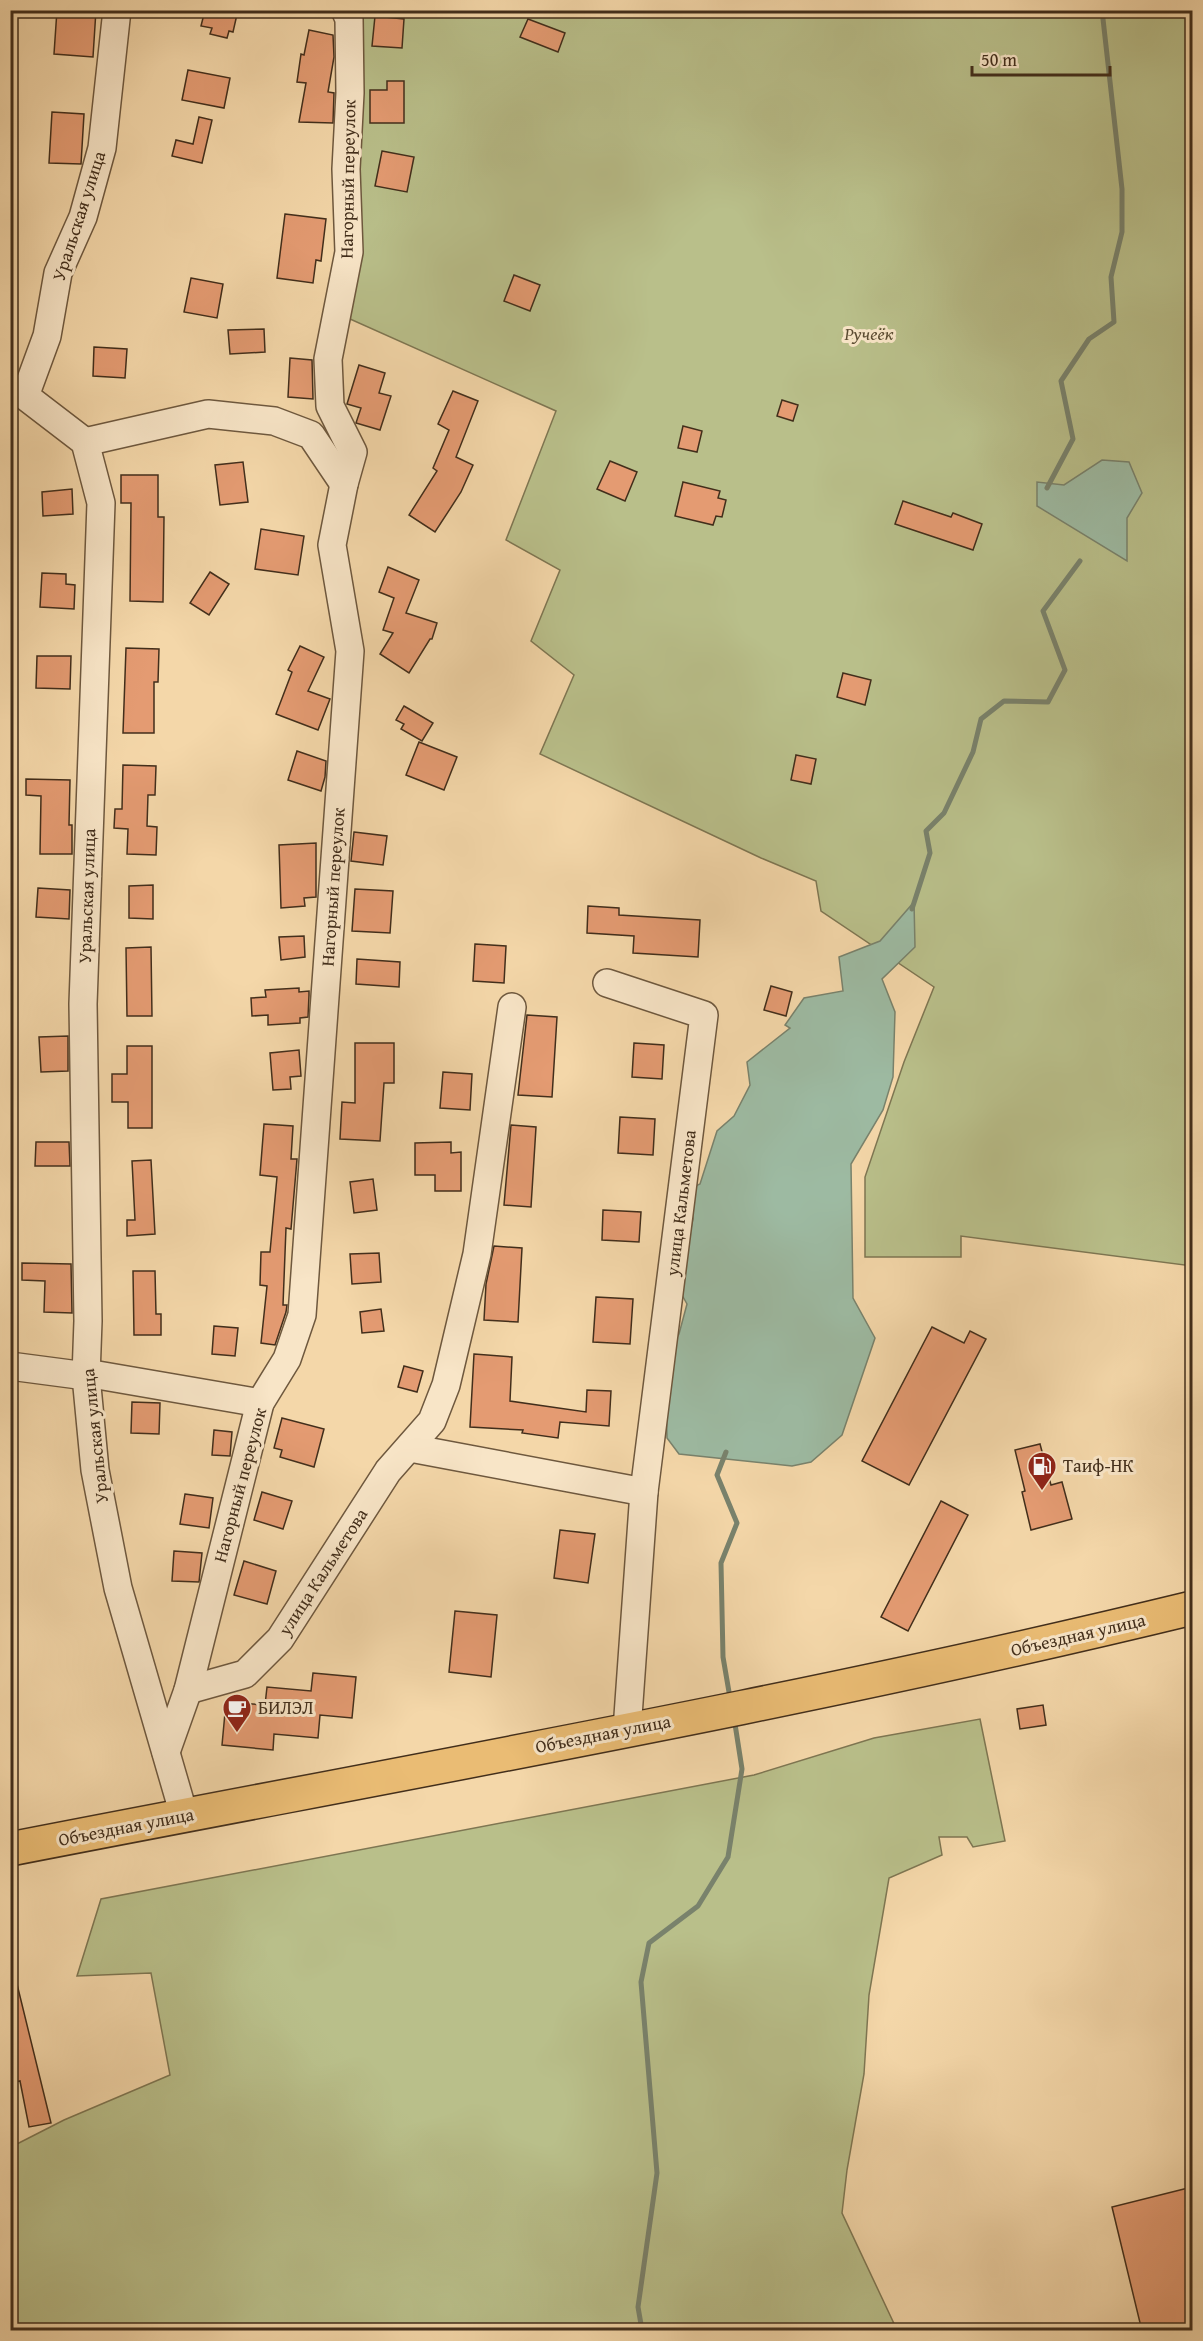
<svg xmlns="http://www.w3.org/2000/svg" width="1203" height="2341" font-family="'Gentium Book Plus',serif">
	<rect width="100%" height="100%" fill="#f4d7a9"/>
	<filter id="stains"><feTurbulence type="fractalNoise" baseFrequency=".00333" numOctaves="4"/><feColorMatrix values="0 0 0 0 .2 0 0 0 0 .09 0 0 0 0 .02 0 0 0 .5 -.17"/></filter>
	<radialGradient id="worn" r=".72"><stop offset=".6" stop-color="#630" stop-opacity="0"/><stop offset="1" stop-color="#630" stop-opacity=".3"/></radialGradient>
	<g fill="#b9bf8a" stroke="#7e7652" stroke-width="1.5">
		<polygon points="349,11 1192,11 1192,1266 961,1236 961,1257 865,1257 865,1177 904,1062 934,987 821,911 816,881 761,858 540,754 574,675 531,641 560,570 506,540 556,411 350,319 352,17"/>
		<polygon points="980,1719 1005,1841 973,1847 967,1837 939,1837 942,1855 889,1878 869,1995 864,2074 847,2170 842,2213 897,2330 11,2330 11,2147 64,2120 170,2075 151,1973 77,1976 101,1899 754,1775 874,1738"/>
	</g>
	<g fill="#9dbaa2" stroke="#79826c" stroke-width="1.5">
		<polygon points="1102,460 1129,462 1142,493 1127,518 1127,561 1037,506 1037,482 1064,485"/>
		<polygon points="914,902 915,947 882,979 895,1012 893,1077 883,1110 851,1164 853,1298 875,1338 842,1435 811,1462 792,1466 679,1454 667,1438 665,1358 679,1334 687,1304 677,1286 683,1265 693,1219 689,1189 700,1184 717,1131 734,1116 750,1085 747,1062 790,1028 785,1025 804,998 843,991 839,957 880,941"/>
	</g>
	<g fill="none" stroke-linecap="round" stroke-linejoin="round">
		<g stroke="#79826c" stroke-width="5">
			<polyline points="1047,488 1073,439 1061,381 1089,339 1114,322 1111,277 1122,232 1122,189 1103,19 1104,10"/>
			<polyline points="912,909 930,853 926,831 944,813 973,752 981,719 1004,701 1048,702 1065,670 1043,611 1080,561"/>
			<polyline points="726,1452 717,1475 737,1523 721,1563 723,1657 729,1692"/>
			<polyline points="642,2330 638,2307 657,2173 641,1982 649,1943 698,1906 728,1857 742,1769 735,1724"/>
		</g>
	</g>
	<g fill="#e49b72" stroke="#422e1b" stroke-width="1.5">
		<polygon points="57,10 96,10 93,57 54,54"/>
		<polygon points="205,10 238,10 233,32 229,31 227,38 210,34 212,28 201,26"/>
		<polygon points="375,16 404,19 402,48 372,46"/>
		<polygon points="528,19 565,33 558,52 520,37"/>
		<polygon points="309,30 333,35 334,57 328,92 334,93 333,123 299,122 306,83 297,82 301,54 304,55"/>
		<polygon points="188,70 230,78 224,108 182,100"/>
		<polygon points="387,81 404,81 404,123 370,123 370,90 387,90"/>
		<polygon points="52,112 84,114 81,164 49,163"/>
		<polygon points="199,117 212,120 202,163 172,156 176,140 193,144"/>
		<polygon points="382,151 414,157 407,192 375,186"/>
		<polygon points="285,214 326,219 321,261 316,260 313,283 277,278"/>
		<polygon points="514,275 540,285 530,311 504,301"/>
		<polygon points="191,278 223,284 217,318 184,312"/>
		<polygon points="264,329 265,352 230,354 228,330"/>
		<polygon points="94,347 127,349 125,378 93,376"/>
		<polygon points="290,358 312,360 313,399 288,397"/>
		<polygon points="359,365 385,373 379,393 391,396 380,430 356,423 361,408 347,404"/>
		<polygon points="453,391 478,401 456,457 473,465 461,492 435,532 409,515 437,471 433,468 449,430 438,424"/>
		<polygon points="782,400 798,405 793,421 777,416"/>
		<polygon points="683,426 702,431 697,452 678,448"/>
		<polygon points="610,461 637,472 625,501 597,489"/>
		<polygon points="243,462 248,502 220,505 215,465"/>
		<polygon points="121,475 158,475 158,517 164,517 163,602 130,601 131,503 121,503"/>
		<polygon points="683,482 720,491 718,498 726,500 722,517 716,516 713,525 675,516"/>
		<polygon points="72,489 73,514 43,516 42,492"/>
		<polygon points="903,501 951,517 953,513 982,524 973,550 895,524"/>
		<polygon points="261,529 304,536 298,575 255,569"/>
		<polygon points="388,567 419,580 406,613 437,623 432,639 430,639 409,673 380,654 393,633 383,630 394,598 379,592"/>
		<polygon points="210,572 229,584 209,615 190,603"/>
		<polygon points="42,573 66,574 66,584 75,585 74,609 40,607"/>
		<polygon points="300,646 324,657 308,691 330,699 318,730 276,714 292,672 288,670"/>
		<polygon points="126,648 159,649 158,682 154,682 154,733 123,733"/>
		<polygon points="37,656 71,656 70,689 36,688"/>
		<polygon points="843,673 871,680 865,705 837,697"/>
		<polygon points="404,706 433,723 422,741 401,729 404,724 396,720"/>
		<polygon points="419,742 457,757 444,790 406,775"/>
		<polygon points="297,751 326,761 325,777 321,791 288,780"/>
		<polygon points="796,755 816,759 811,784 791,780"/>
		<polygon points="123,765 156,766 155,795 148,795 147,826 157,827 156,855 127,854 128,829 114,828 115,809 122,809"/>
		<polygon points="26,779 70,780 69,825 72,825 72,854 40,854 41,796 26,795"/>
		<polygon points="354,832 387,836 383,865 351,861"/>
		<polygon points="316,843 316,897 304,898 305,906 281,908 279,845"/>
		<polygon points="153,885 153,919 129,918 129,886"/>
		<polygon points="38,888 70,890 69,919 36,917"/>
		<polygon points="355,889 393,891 390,933 352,931"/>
		<polygon points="588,906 619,908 619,915 700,920 698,957 633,953 634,936 587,933"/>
		<polygon points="304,936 305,957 281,960 279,937"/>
		<polygon points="475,944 506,946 504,983 473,981"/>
		<polygon points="151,947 152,1016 127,1016 126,948"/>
		<polygon points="357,959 400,962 399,987 356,984"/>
		<polygon points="771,986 792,992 786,1016 764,1010"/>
		<polygon points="299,988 299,992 309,991 309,995 308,1017 300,1018 300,1023 268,1025 268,1015 252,1016 251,998 266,997 265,990"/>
		<polygon points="527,1015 557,1017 552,1097 518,1095"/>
		<polygon points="68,1036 68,1071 41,1072 39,1037"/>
		<polygon points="355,1043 394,1043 394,1083 384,1083 380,1141 340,1139 342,1102 355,1103"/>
		<polygon points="634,1043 664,1045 662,1079 632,1077"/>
		<polygon points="127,1046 152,1046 152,1128 128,1128 128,1102 112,1102 112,1074 127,1074"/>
		<polygon points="299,1050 301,1076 290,1077 291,1089 273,1090 270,1053"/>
		<polygon points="443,1072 472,1074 470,1110 440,1108"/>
		<polygon points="620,1117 655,1119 653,1155 618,1153"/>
		<polygon points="264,1124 293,1126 291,1159 297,1159 291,1229 286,1228 283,1305 287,1305 286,1312 275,1345 261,1343 267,1286 260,1285 261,1252 270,1252 277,1177 260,1175"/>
		<polygon points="511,1125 536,1127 531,1207 504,1205"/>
		<polygon points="36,1142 69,1142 70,1166 35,1166"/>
		<polygon points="451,1142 451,1153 461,1152 461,1191 435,1191 435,1175 415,1175 415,1143"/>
		<polygon points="151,1160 155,1234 127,1236 127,1220 135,1220 132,1161"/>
		<polygon points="373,1179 377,1210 354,1213 350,1182"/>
		<polygon points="603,1210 641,1212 639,1242 602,1240"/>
		<polygon points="494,1246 522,1248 518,1322 484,1320 486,1284"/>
		<polygon points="379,1253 381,1282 352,1284 350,1254"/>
		<polygon points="22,1263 71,1264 72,1313 44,1312 45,1281 22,1280"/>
		<polygon points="133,1271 155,1271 156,1314 161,1314 161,1335 134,1335"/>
		<polygon points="596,1297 633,1299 630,1344 593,1342"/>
		<polygon points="381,1309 384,1331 362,1333 360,1312"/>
		<polygon points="214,1326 238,1328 235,1356 212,1354"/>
		<polygon points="932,1327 964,1343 970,1331 986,1339 909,1485 862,1461"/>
		<polygon points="474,1354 512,1357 510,1401 586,1412 587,1390 611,1391 609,1426 560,1422 558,1438 522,1433 523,1430 470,1427"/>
		<polygon points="404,1366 423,1371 417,1392 398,1387"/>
		<polygon points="132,1402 160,1403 159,1434 131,1433"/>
		<polygon points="282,1418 324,1429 314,1467 280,1457 282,1450 274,1448"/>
		<polygon points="214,1430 232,1432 230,1456 212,1455"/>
		<polygon points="1040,1444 1051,1485 1062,1482 1072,1519 1031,1530 1022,1492 1025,1491 1015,1450"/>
		<polygon points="262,1492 292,1501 283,1529 254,1520"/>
		<polygon points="185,1494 213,1498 209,1528 180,1524"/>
		<polygon points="941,1501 968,1515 908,1631 881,1617"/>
		<polygon points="560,1530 595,1534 588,1583 554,1578"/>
		<polygon points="174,1551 202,1553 199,1582 172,1581"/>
		<polygon points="244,1561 276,1571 267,1604 234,1595"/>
		<polygon points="455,1611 497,1615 491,1677 449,1672"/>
		<polygon points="313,1673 356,1677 352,1718 320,1715 318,1738 274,1734 273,1750 222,1745 226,1702 265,1705 267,1687 311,1691"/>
		<polygon points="1043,1705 1046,1725 1020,1729 1017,1709"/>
		<polygon points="16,1980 51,2123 29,2127 20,2081 15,2082 10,2062 10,1981"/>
		<polygon points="1192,2187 1192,2331 1142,2331 1112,2207"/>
	</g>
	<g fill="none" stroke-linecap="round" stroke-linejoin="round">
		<g stroke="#6e583e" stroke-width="30">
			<g id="minor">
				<polyline points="117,10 102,148 83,217 58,273 47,336 25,396 85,442 101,503 83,1004 88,1321 86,1376 95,1470 118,1588 184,1815"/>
				<polyline points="85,442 208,414 274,421 311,435 344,484"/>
				<polyline points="607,983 704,1015 644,1492 627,1730"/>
				<polyline points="10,1366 86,1376"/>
				<polyline points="86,1373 260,1403"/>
				<polyline points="410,1448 644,1492"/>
				<polyline points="188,1690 245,1674 280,1639 388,1471 432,1421 446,1385 477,1254 512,1007"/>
				<polyline points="166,1752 188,1690 260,1403 287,1359 302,1315 350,651 332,545 344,484 353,452 330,406 328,359 349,252 346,169 350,93 349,19 345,10"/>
			</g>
		</g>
		<g stroke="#422e1b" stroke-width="36">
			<path id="major" d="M10 1849C405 1772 802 1703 1192 1608"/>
		</g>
		<use href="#minor" stroke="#f8e5c7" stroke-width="27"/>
		<use href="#major" stroke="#eabc74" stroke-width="33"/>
	</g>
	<defs>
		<g id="fuel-pin" transform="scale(1.5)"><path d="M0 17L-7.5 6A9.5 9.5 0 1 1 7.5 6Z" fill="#8f2418" stroke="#f8e5c7"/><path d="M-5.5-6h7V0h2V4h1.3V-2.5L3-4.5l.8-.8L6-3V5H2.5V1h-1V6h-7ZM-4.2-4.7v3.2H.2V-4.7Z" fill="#fff"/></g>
		<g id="cafe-pin" transform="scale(1.5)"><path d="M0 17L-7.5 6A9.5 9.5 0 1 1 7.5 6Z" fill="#8f2418" stroke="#f8e5c7"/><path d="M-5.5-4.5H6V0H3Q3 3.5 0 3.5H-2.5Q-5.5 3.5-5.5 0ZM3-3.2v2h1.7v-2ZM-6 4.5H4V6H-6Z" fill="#fff"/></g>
	</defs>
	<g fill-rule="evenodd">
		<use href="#fuel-pin" x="1042" y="1466"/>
		<use href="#cafe-pin" x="237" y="1708"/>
	</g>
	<g text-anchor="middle" stroke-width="6" stroke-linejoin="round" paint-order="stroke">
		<g font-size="18" fill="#422e1b" stroke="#f8e5c7">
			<text transform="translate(348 179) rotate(-89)" y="6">Нагорный переулок</text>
			<text transform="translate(79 216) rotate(-72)" y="6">Уральская улица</text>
			<text transform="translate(333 887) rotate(-86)" y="6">Нагорный переулок</text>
			<text transform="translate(87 896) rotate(-88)" y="6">Уральская улица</text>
			<text transform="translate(681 1203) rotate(-83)" y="6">улица Кальметова</text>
			<text transform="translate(95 1436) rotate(-96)" y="6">Уральская улица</text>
			<text transform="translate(240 1485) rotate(-75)" y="6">Нагорный переулок</text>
			<text transform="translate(323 1572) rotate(-57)" y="6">улица Кальметова</text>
			<text transform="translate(1078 1635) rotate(-13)" y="6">Объездная улица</text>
			<text transform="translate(603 1734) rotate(-11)" y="6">Объездная улица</text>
			<text transform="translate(126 1827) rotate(-11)" y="6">Объездная улица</text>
		</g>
		<g font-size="18" font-style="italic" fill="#5a4b31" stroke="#f8e5c7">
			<text x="869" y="340">Ручеёк</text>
		</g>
		<g font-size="18" fill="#422e1b" stroke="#f8e5c7" text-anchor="start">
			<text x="1063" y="1472">Таиф-НК</text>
			<text x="258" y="1714">БИЛЭЛ</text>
		</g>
	</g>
	<rect width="1203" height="2341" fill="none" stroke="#f4d7a9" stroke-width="36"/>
	<rect x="12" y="12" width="1179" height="2317" fill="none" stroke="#422e1b" stroke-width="3"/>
	<rect x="18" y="18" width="1167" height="2305" fill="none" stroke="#422e1b" stroke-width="1.5"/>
	<path d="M972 66v9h138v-9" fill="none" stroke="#422e1b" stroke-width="3"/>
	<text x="981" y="66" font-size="18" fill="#422e1b" stroke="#f8e5c7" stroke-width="4.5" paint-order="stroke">50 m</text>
	<rect width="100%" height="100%" filter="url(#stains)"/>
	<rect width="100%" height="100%" fill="url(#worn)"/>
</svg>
